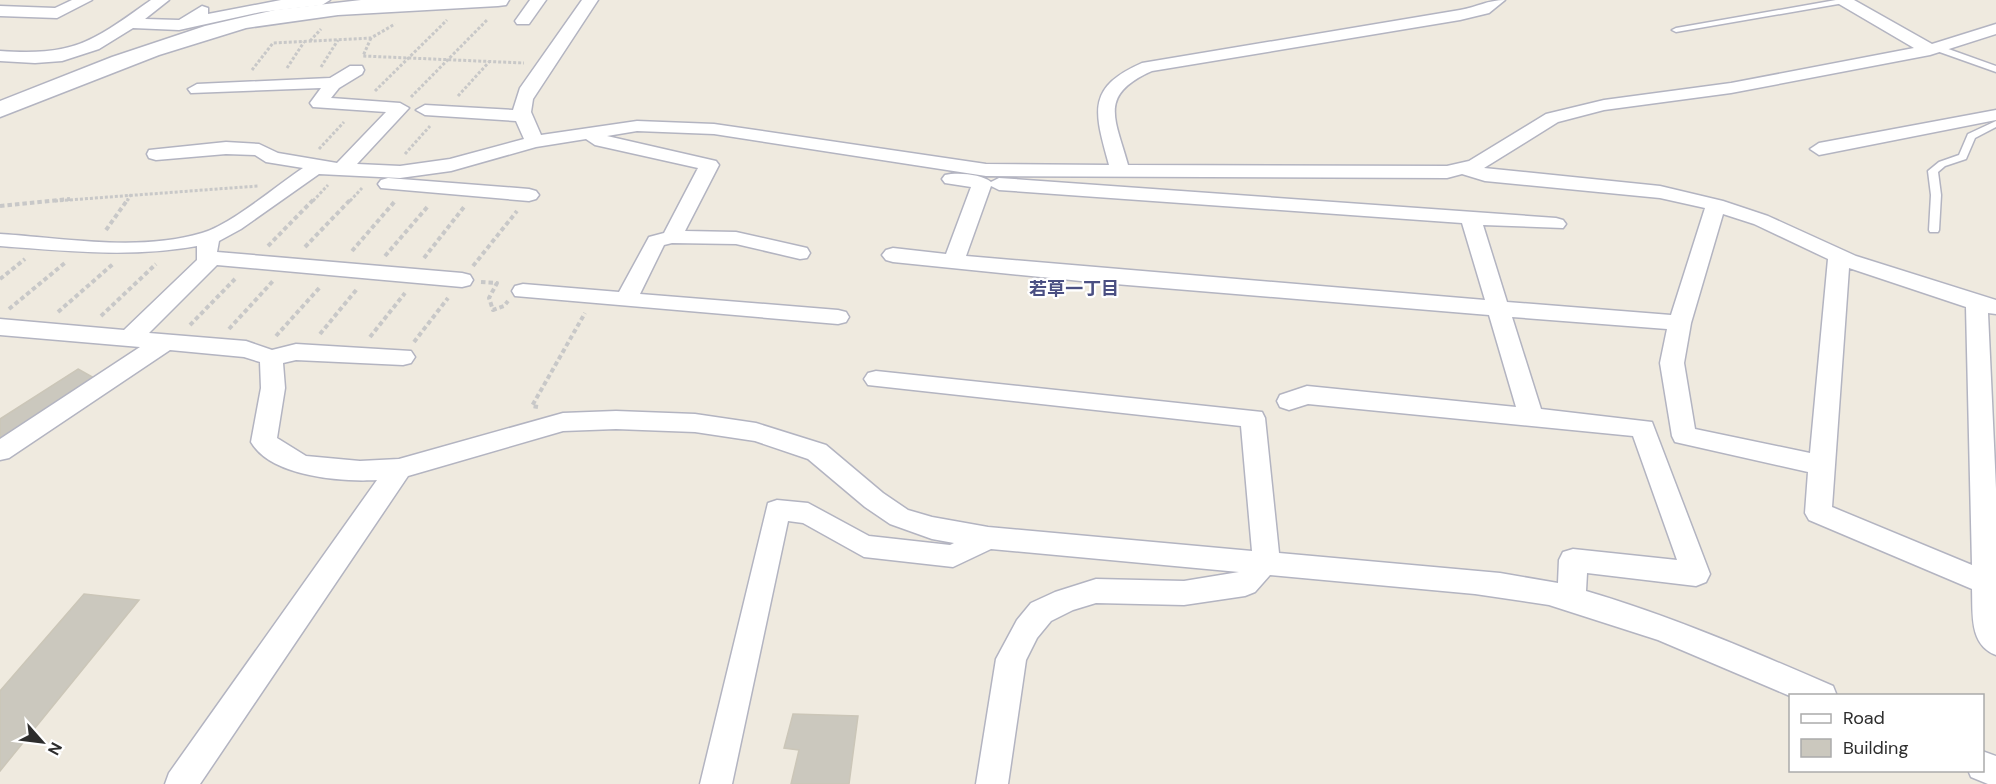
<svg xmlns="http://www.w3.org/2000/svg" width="1996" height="784" font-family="'DM Sans','Noto Sans JP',sans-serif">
	<rect width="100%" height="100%" fill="#efeadf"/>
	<g fill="#cbc8be" stroke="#cbc6b8" stroke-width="1.5">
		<polygon points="78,369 96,379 0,441 0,419"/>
		<polygon points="84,594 139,600 0,771 0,691"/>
		<polygon points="793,714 858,716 849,784 791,784 799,750 784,748"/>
	</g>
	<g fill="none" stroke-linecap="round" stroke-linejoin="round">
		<g stroke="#b3b4c1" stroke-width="3">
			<g id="lane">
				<polygon points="1836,0 1848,1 1844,3 1676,32 1672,30 1676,28"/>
				<polygon points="1934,46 1940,46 1996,66 1996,72 1934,50"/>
				<polygon points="1996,121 1996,127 1975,138 1966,159 1945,166 1938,172 1941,195 1939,230 1938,232 1930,232 1929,230 1931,195 1928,171 1939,162 1959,155 1968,134"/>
			</g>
		</g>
		<g stroke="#b3b4c1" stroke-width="3">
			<g id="street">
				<polygon points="72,0 92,0 57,18 0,16 0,6 55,8"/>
				<path d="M151 0H169L145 19 179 20 202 6 208 8V14L281 0H330L322 5 261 12 179 30 133 28 99 49 62 61 35 63 0 61V51C75 56 92 42 151 0Z"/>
				<polygon points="530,0 546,0 529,24 517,24 515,21"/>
				<path d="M582 0H598L533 99 531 112 541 135 637 121 714 124 986 164 1109 165C1095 113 1085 88 1142 63L1460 10C1477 7 1488 0 1505 0L1489 13 1460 20 1152 71C1098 95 1115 118 1128 165L1447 166 1469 161 1546 114 1604 100 1731 83 1914 48 1839 4 1837 0H1854L1932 44 1996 24V34L1930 55 1731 93 1604 110 1558 122 1484 168 1660 186 1723 201 1768 216 1856 256 1996 300V314L1988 313 1996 489V655C1969 645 1973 614 1972 589L1809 520 1805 513 1808 472 1675 442 1672 436 1660 363 1667 329 1512 317 1541 409 1652 422 1710 574 1706 582 1696 586 1587 573 1586 591C1671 616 1752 651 1833 686L1837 696H1790L1658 640 1549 605 1475 594 1270 575 1255 592 1245 596 1184 605 1096 603 1073 610 1051 621 1037 638 1026 660 1008 784H976L996 659 1017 620 1031 603 1055 592 1096 579 1184 581 1239 572 991 549 953 567 864 557 803 523 788 521 732 784H700L768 503 777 500 808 503 869 536 950 545 954 543 932 539 890 524 865 507 808 459 755 441 695 432 616 429 563 431 408 476 200 784H165L169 773 377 480C342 482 271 477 251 442L261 388 260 362 244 357 170 350 9 458 0 460V439L140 347 0 335V319L124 330 197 260V246C131 258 67 251 0 246V234C65 238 138 252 202 233 232 224 276 186 303 168L266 162 255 155 226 154 156 160 149 158 147 154 149 150 226 142 259 144 278 153 337 163 386 112 313 107 310 103 321 88 191 93 188 89 197 84 330 78 350 66H362L364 70 362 74 339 88 331 98 400 103 409 108 357 164 400 166 450 159 524 139 516 121 425 115 416 110 425 105 513 110 520 88ZM637 131 714 134 986 176 1447 178 1462 174 1485 181 1660 198 1705 208 1671 315 1507 302 1483 225 1563 228 1566 224 1563 220 1556 218 999 178 991 182C982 174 957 172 945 175L942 179 945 183 971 187 946 254 893 248 886 250 882 255 886 260 893 262 1091 282 1489 315 1516 407 1307 386 1280 395 1277 401 1280 407 1289 410 1308 404 1633 436 1677 560 1573 549 1563 552 1559 560 1558 583 1500 573 1279 553 1265 418 1262 412 876 371 868 373 864 379 868 385 1241 426 1252 551 988 527 932 517 908 510 883 493 826 445 756 423 695 414 616 411 563 413 399 459 360 461 306 456 277 438 285 388 283 363 296 360 403 365 411 363 415 357 411 351 296 344 272 350 246 341 149 333 217 265 462 287 470 285 473 280 470 275 462 273 217 252 219 241 241 229 319 174 400 178 451 171 536 147 586 139 595 145 698 168 664 233 649 237 619 292 523 284 515 286 512 291 515 296 838 324 846 322 849 317 846 312 838 310 640 294 664 245 672 243 736 244 800 259 807 258 810 253 807 248 736 232 685 231 719 165 716 161 607 136ZM991 186 999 190 1462 223 1485 300 966 256ZM1723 214 1754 224 1828 259 1810 453 1695 429 1684 363 1691 323ZM1849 268 1966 307 1972 565 1832 507Z"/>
				<polygon points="1996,110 1996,120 1819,155 1810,149 1819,143"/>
				<polygon points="388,178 529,189 536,191 539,195 536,199 529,201 381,188 378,184 381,180"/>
				<polygon points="1982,751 1996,756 1996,784 1988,784 1971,777 1968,770 1982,770"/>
			</g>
		</g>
		<g stroke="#b3b4c1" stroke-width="3">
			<polygon id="secondary" points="361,0 509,0 506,5 498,6 338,15 246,28 159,55 0,117 0,101 112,57 205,26 275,10"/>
		</g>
		<g stroke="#c8c8c8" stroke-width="3" stroke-dasharray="3 2" stroke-linecap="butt">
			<polyline points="371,38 363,56 524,63"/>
			<polyline points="310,41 321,29"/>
			<polyline points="321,67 338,40"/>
			<polyline points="287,68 304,42"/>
			<polyline points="252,70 273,43 371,38 395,24"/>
			<polyline points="375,91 447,20"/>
			<polyline points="458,96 489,62"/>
			<polyline points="411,97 487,20"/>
			<polyline points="319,149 344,122"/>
			<polyline points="405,154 430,126"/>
			<polyline points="55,201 258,186"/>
			<polyline points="127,201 132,193"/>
			<polyline points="313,201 328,185"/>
			<polyline points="350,201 362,188"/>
		</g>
		<g stroke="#c8c8c8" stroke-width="4" stroke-dasharray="4.5 3" stroke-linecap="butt">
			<polyline points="0,206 70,199"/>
			<polyline points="106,230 128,199"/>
			<polyline points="268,246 314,199"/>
			<polyline points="305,247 351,199"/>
			<polyline points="352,251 396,200"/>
			<polyline points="385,256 429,205"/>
			<polyline points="424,258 464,207"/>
			<polyline points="473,266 517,211"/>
			<polyline points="0,279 25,259"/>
			<polyline points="481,282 497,283 489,298 493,310 504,306 508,301"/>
			<polyline points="9,309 66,262"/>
			<polyline points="58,312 113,264"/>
			<polyline points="101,316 156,264"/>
			<polyline points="190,325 235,279"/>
			<polyline points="229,329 273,281"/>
			<polyline points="320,334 357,289"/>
			<polyline points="276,336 321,286"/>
			<polyline points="370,337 405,293"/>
			<polyline points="414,342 448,298"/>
			<polyline points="538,407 532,406 585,313"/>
		</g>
		<use href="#lane" fill="#fff" fill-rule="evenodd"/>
		<use href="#street" fill="#fff" fill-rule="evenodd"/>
		<use href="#secondary" fill="#fff" fill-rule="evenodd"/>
	</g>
	<g text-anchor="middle" stroke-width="4.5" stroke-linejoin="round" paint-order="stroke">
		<g font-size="18" font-weight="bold" fill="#4a4f82" stroke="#fff">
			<text x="1074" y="295">若草一丁目</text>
		</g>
	</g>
	<rect x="1789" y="694" width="195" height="78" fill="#ffffff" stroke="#ababab" stroke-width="1.5"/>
	<rect x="1801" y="714" width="30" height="9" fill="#ffffff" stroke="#ababab" stroke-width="1.5"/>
	<text x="1843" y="724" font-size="18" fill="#2d2d2d">Road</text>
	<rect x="1801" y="739" width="30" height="18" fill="#cbc8be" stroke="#ababab" stroke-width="1.5"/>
	<text x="1843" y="754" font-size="18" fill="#2d2d2d">Building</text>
	<g transform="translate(42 742) rotate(118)" stroke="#ffffff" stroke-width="4.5" paint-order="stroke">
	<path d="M0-4.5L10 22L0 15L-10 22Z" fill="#2d2d2d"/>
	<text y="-9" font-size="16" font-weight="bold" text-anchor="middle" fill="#2d2d2d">N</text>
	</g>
</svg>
